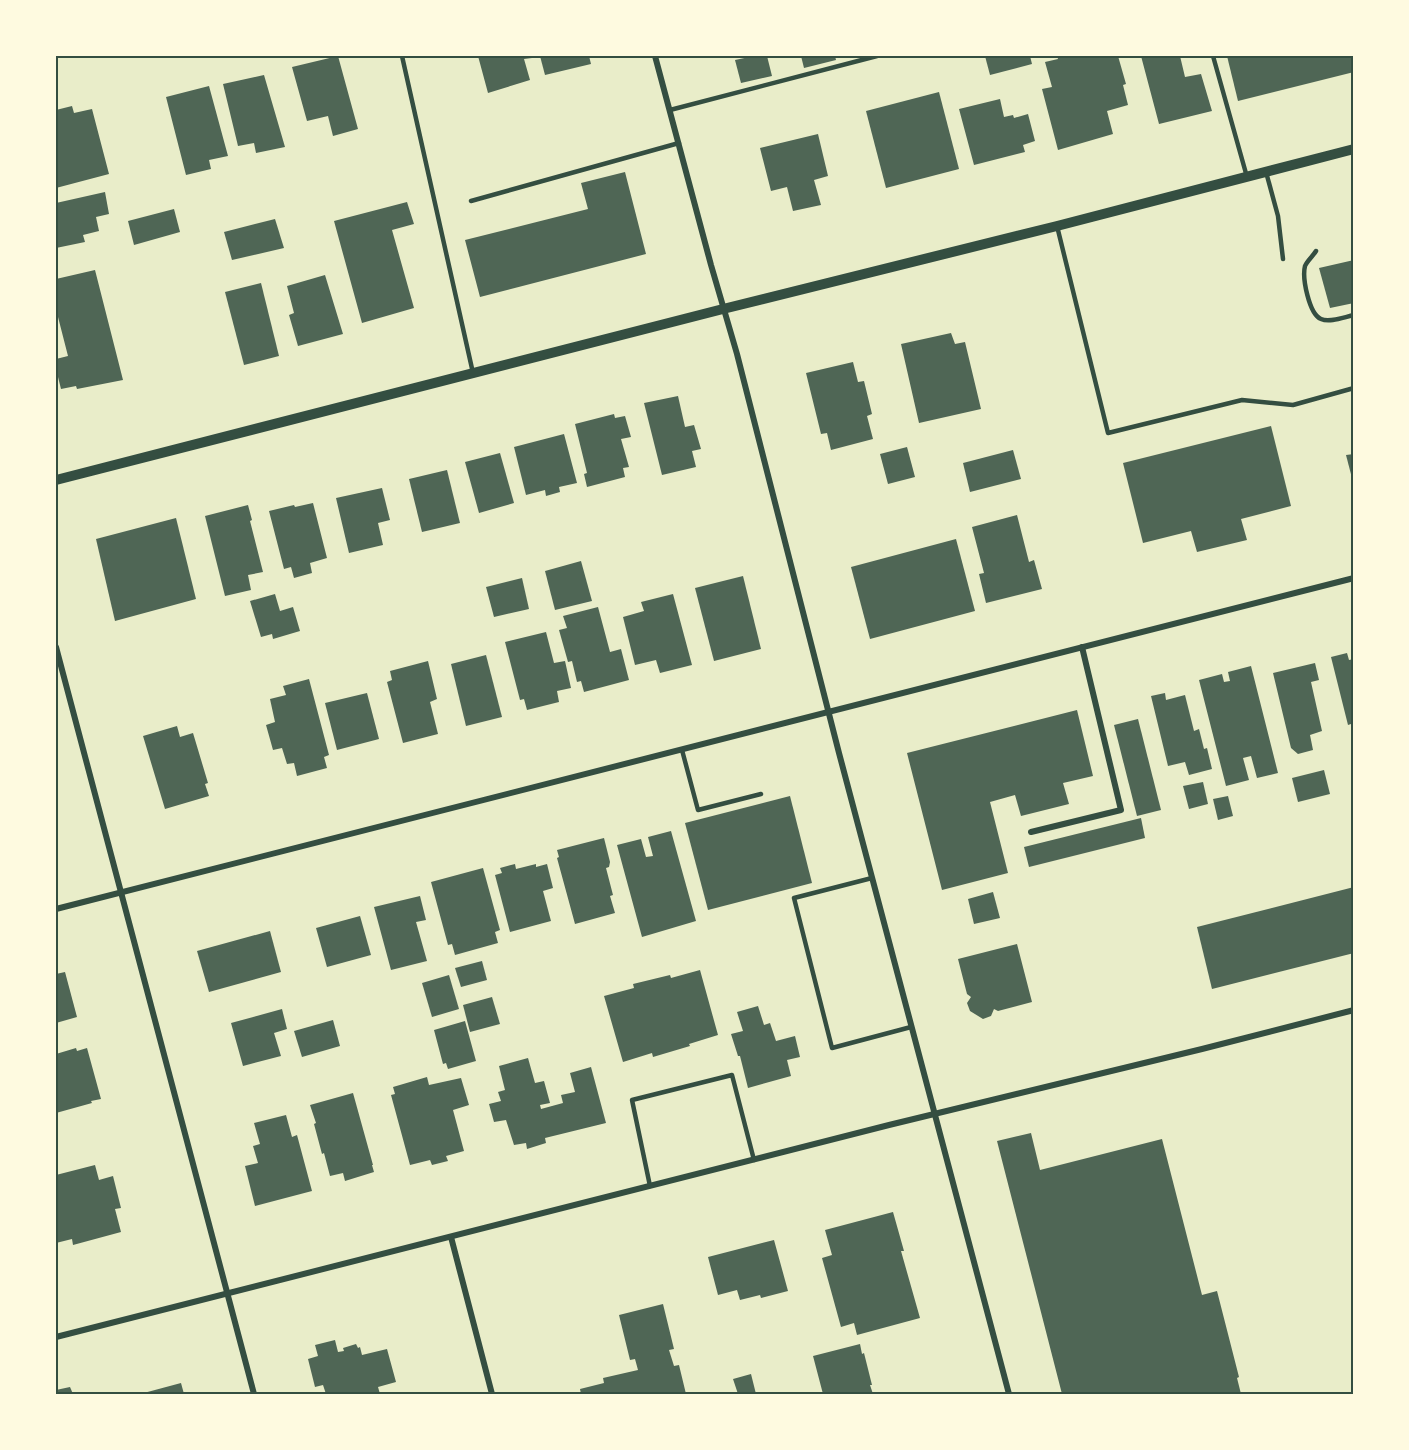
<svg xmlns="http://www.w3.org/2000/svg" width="1409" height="1450" font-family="'Source Serif 4',serif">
	<rect width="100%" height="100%" fill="#e9edc9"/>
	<g fill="#4f6655">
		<polygon points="338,56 358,129 333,136 328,116 307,121 292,67"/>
		<polygon points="478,56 531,56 532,58 524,59 530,80 488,93"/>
		<polygon points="540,56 589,56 591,64 545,75"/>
		<polygon points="754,56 767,56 772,76 741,83 735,60"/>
		<polygon points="801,56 835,56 836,60 804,68"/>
		<polygon points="985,56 1030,56 1032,64 990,75"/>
		<polygon points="1057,56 1118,56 1126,84 1123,85 1128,105 1107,111 1113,134 1058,150 1042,89 1052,87 1045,62 1058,59"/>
		<polygon points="1141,56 1180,56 1185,77 1201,74 1212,111 1159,124"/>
		<polygon points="1227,56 1354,56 1354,72 1238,101"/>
		<polygon points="264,75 285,147 256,153 254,143 238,146 223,84"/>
		<polygon points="209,86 228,156 209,160 211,169 186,175 166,97"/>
		<polygon points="939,92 959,169 886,188 866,111"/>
		<polygon points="1000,99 1004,117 1013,115 1014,118 1028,114 1035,141 1023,145 1025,152 974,165 959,109"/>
		<polygon points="72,106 74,113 92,109 109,174 56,188 56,110"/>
		<polygon points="818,134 828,176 814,180 821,205 793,211 787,187 771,191 760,148"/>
		<polygon points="625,172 646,254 480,297 465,240 588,209 581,183"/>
		<polygon points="105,192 109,214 96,217 99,231 83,235 85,242 56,248 56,203"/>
		<polygon points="407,202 414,224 392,230 414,308 362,323 334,221"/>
		<polygon points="174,209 180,232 134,245 128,221"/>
		<polygon points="275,219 284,248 232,260 224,232"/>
		<polygon points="1354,260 1354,303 1330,308 1319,268"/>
		<polygon points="95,270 123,380 77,389 76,386 61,389 56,369 56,359 68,356 58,317 56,317 56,279"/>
		<polygon points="325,275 343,334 298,346 289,315 294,313 287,286"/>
		<polygon points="261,283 279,356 244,365 225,292"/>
		<polygon points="951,333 955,344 965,342 981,409 919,423 901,344"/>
		<polygon points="853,362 858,382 864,381 872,414 867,416 873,439 831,450 827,433 821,434 806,373"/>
		<polygon points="678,396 685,427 694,425 701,449 692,451 696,467 662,475 644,403"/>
		<polygon points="614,414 615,418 625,416 631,437 621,439 629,467 623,468 625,477 587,487 584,474 587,473 575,424"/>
		<polygon points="1271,426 1291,506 1241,519 1247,540 1197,552 1191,531 1143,543 1123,463"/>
		<polygon points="564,434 577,483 559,487 560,492 546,496 545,490 526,495 514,447"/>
		<polygon points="907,447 915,477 888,484 880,454"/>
		<polygon points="1013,450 1021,479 970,492 963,463"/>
		<polygon points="500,453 514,503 479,513 465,462"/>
		<polygon points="1354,454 1354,482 1353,482 1346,455"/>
		<polygon points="447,470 460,523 422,532 409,479"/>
		<polygon points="382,488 390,520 378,523 383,545 349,553 336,498"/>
		<polygon points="313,503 327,558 310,563 312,573 294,578 291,567 284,569 269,511 294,505 295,507"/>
		<polygon points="248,505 252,520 250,521 263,572 248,575 251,590 225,596 205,516"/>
		<polygon points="1017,515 1029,562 1034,560 1042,589 986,603 979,574 984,573 972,527"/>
		<polygon points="176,518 196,599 115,621 96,539"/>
		<polygon points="956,539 975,611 870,639 851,567"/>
		<polygon points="581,561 592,601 555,610 545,571"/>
		<polygon points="743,576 761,649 714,661 695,588"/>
		<polygon points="522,578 529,609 494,617 486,587"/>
		<polygon points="275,594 280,611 293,607 300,631 273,639 272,634 261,637 250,601"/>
		<polygon points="673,594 692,665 660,673 656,660 635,665 623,617 644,611 641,602"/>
		<polygon points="598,607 610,652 621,649 629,680 584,692 581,681 577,682 572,661 568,662 559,630 567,628 563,616"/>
		<polygon points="546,632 554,663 565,661 571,688 557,691 559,702 527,710 524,699 520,700 505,642"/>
		<polygon points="1347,653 1349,660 1354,659 1354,723 1348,725 1331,657"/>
		<polygon points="486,655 502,717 466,726 451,664"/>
		<polygon points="428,661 437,699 430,702 438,734 403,743 387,682 392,680 390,671"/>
		<polygon points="1315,663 1319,680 1311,682 1322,731 1310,735 1313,750 1298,754 1291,748 1273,673"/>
		<polygon points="1251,666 1278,773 1257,778 1251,756 1243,758 1249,780 1226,786 1199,680 1222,674 1224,682 1230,681 1228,672"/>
		<polygon points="309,679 329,755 324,757 327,768 297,776 294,763 287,764 282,748 273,750 266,725 275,722 270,699 286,695 283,686"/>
		<polygon points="367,693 379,739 337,750 325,703"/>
		<polygon points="1165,693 1166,700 1185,695 1194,731 1199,729 1204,749 1207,748 1212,769 1189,775 1185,762 1168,766 1151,696"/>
		<polygon points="1077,710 1093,776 1063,783 1069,804 1021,816 1015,795 990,802 1008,873 942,890 907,753"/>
		<polygon points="1138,719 1161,810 1137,816 1114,725"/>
		<polygon points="177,726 180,737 193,733 208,783 205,784 209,796 165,809 143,736"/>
		<polygon points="1324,770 1330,794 1298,802 1292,778"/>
		<polygon points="1203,782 1208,804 1189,809 1183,786"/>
		<polygon points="790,796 812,883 708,910 685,823"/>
		<polygon points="1228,796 1233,816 1218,820 1213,799"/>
		<polygon points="1141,818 1145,838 1029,867 1024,847"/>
		<polygon points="671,831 696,921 642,937 617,845 641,839 646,857 653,856 648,837"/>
		<polygon points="604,838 610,862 609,867 606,868 613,895 610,896 615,913 575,924 557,858 559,857 557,850"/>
		<polygon points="515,864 516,869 536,864 536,867 547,864 553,888 543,891 551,921 510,932 495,875 502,873 500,868"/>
		<polygon points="483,868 500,930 495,932 498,943 455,955 452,944 448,945 431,882"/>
		<polygon points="1354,887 1354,953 1212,989 1197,927"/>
		<polygon points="993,892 1000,918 974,924 968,899"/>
		<polygon points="420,896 426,920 416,922 427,961 391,970 374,907"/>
		<polygon points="360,916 371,955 327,967 316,928"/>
		<polygon points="270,931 281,972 209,992 197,951"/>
		<polygon points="1017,944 1032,1002 998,1011 994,1009 991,1016 983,1019 970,1011 967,1003 971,997 967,994 958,959"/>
		<polygon points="482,961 487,980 461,987 455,968"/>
		<polygon points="700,970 718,1035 689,1044 690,1046 653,1057 652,1053 623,1062 604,996 634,988 633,984 670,975 671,978"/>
		<polygon points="65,972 77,1017 56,1023 56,974"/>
		<polygon points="449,975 459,1009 432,1017 422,983"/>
		<polygon points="492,997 500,1024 470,1032 463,1005"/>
		<polygon points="758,1006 764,1025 770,1023 776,1041 795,1036 800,1057 787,1060 791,1076 748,1088 740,1056 738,1056 731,1034 743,1031 737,1012"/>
		<polygon points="282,1009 287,1029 274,1033 281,1056 243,1066 231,1023"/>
		<polygon points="333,1020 340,1046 302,1057 294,1031"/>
		<polygon points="465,1021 476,1061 448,1069 446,1063 443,1064 434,1030"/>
		<polygon points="76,1048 77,1051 87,1048 101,1099 91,1101 92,1103 56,1113 56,1054"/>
		<polygon points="528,1058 535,1083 544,1081 550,1103 540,1105 541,1109 563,1103 561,1095 575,1092 570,1073 591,1067 606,1123 545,1138 546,1143 527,1149 526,1143 514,1145 506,1120 494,1122 489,1104 501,1101 498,1092 505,1090 499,1066"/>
		<polygon points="427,1077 429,1085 461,1078 469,1105 453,1110 464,1151 446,1156 448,1161 432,1165 430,1160 410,1165 391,1095 395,1094 393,1087"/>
		<polygon points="353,1093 373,1165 372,1165 374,1172 345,1181 343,1173 330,1176 324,1153 322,1154 314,1124 316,1123 310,1105"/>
		<polygon points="286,1115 292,1137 297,1135 312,1191 255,1206 245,1166 258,1163 253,1146 260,1144 254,1123"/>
		<polygon points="1031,1133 1040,1170 1162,1139 1202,1295 1217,1291 1239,1377 1237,1378 1241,1394 1062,1394 997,1141"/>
		<polygon points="95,1165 99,1180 113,1176 121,1208 115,1209 121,1232 73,1245 72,1239 56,1243 56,1175"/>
		<polygon points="893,1212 904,1251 901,1251 920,1318 857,1335 854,1323 841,1327 822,1258 832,1255 825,1230"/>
		<polygon points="774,1240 788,1291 761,1298 760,1295 740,1300 737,1290 718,1295 708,1257"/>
		<polygon points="663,1304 674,1349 669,1350 674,1366 679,1365 686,1394 581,1394 580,1389 604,1383 603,1378 638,1370 635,1359 630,1360 619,1315"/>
		<polygon points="335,1340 338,1352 344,1351 343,1348 356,1344 358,1348 360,1347 362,1355 387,1349 396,1382 378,1387 380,1394 326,1394 323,1385 315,1387 308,1359 318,1356 315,1345"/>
		<polygon points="860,1344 862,1354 864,1353 872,1385 870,1385 873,1394 823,1394 813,1356"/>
		<polygon points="751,1374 756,1394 738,1394 733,1379"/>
		<polygon points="181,1383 184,1394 140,1394"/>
		<polygon points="70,1387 73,1394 56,1394 56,1390"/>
	</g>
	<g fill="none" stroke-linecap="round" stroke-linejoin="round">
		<g stroke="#344e41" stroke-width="4.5">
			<polyline points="402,56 473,373"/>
			<polyline points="1213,56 1247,177"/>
			<polyline points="670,110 877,56"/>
			<polyline points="1266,172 1278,216 1283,259"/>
			<polyline points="471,201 679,143"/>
			<polyline points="1057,226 1108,433 1242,400 1293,405 1354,388"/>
			<path d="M1316 251C1313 256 1307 261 1305 266 1302 278 1309 314 1321 319 1330 323 1344 317 1354 315"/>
			<polyline points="682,750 698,810 761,794"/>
			<polyline points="872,878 794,898 832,1048 911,1027"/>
			<polyline points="650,1186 632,1100 732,1075 754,1160"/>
		</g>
		<g stroke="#344e41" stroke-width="6">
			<polyline points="655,56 711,265 737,354 839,753 1009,1394"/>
			<polyline points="56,647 254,1394"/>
			<polyline points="1031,832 1121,810 1082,647"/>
			<polyline points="56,909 1354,578"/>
			<polyline points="451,1237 492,1394"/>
			<polyline points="56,1337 889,1125 1202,1049 1354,1010"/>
		</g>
		<polyline stroke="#344e41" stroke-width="10" points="56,480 723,309 1057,226 1354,149"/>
	</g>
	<rect width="1409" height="1450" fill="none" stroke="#fefae0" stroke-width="114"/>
	<rect x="57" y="57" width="1295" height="1336" fill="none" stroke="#344e41" stroke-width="2"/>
</svg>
